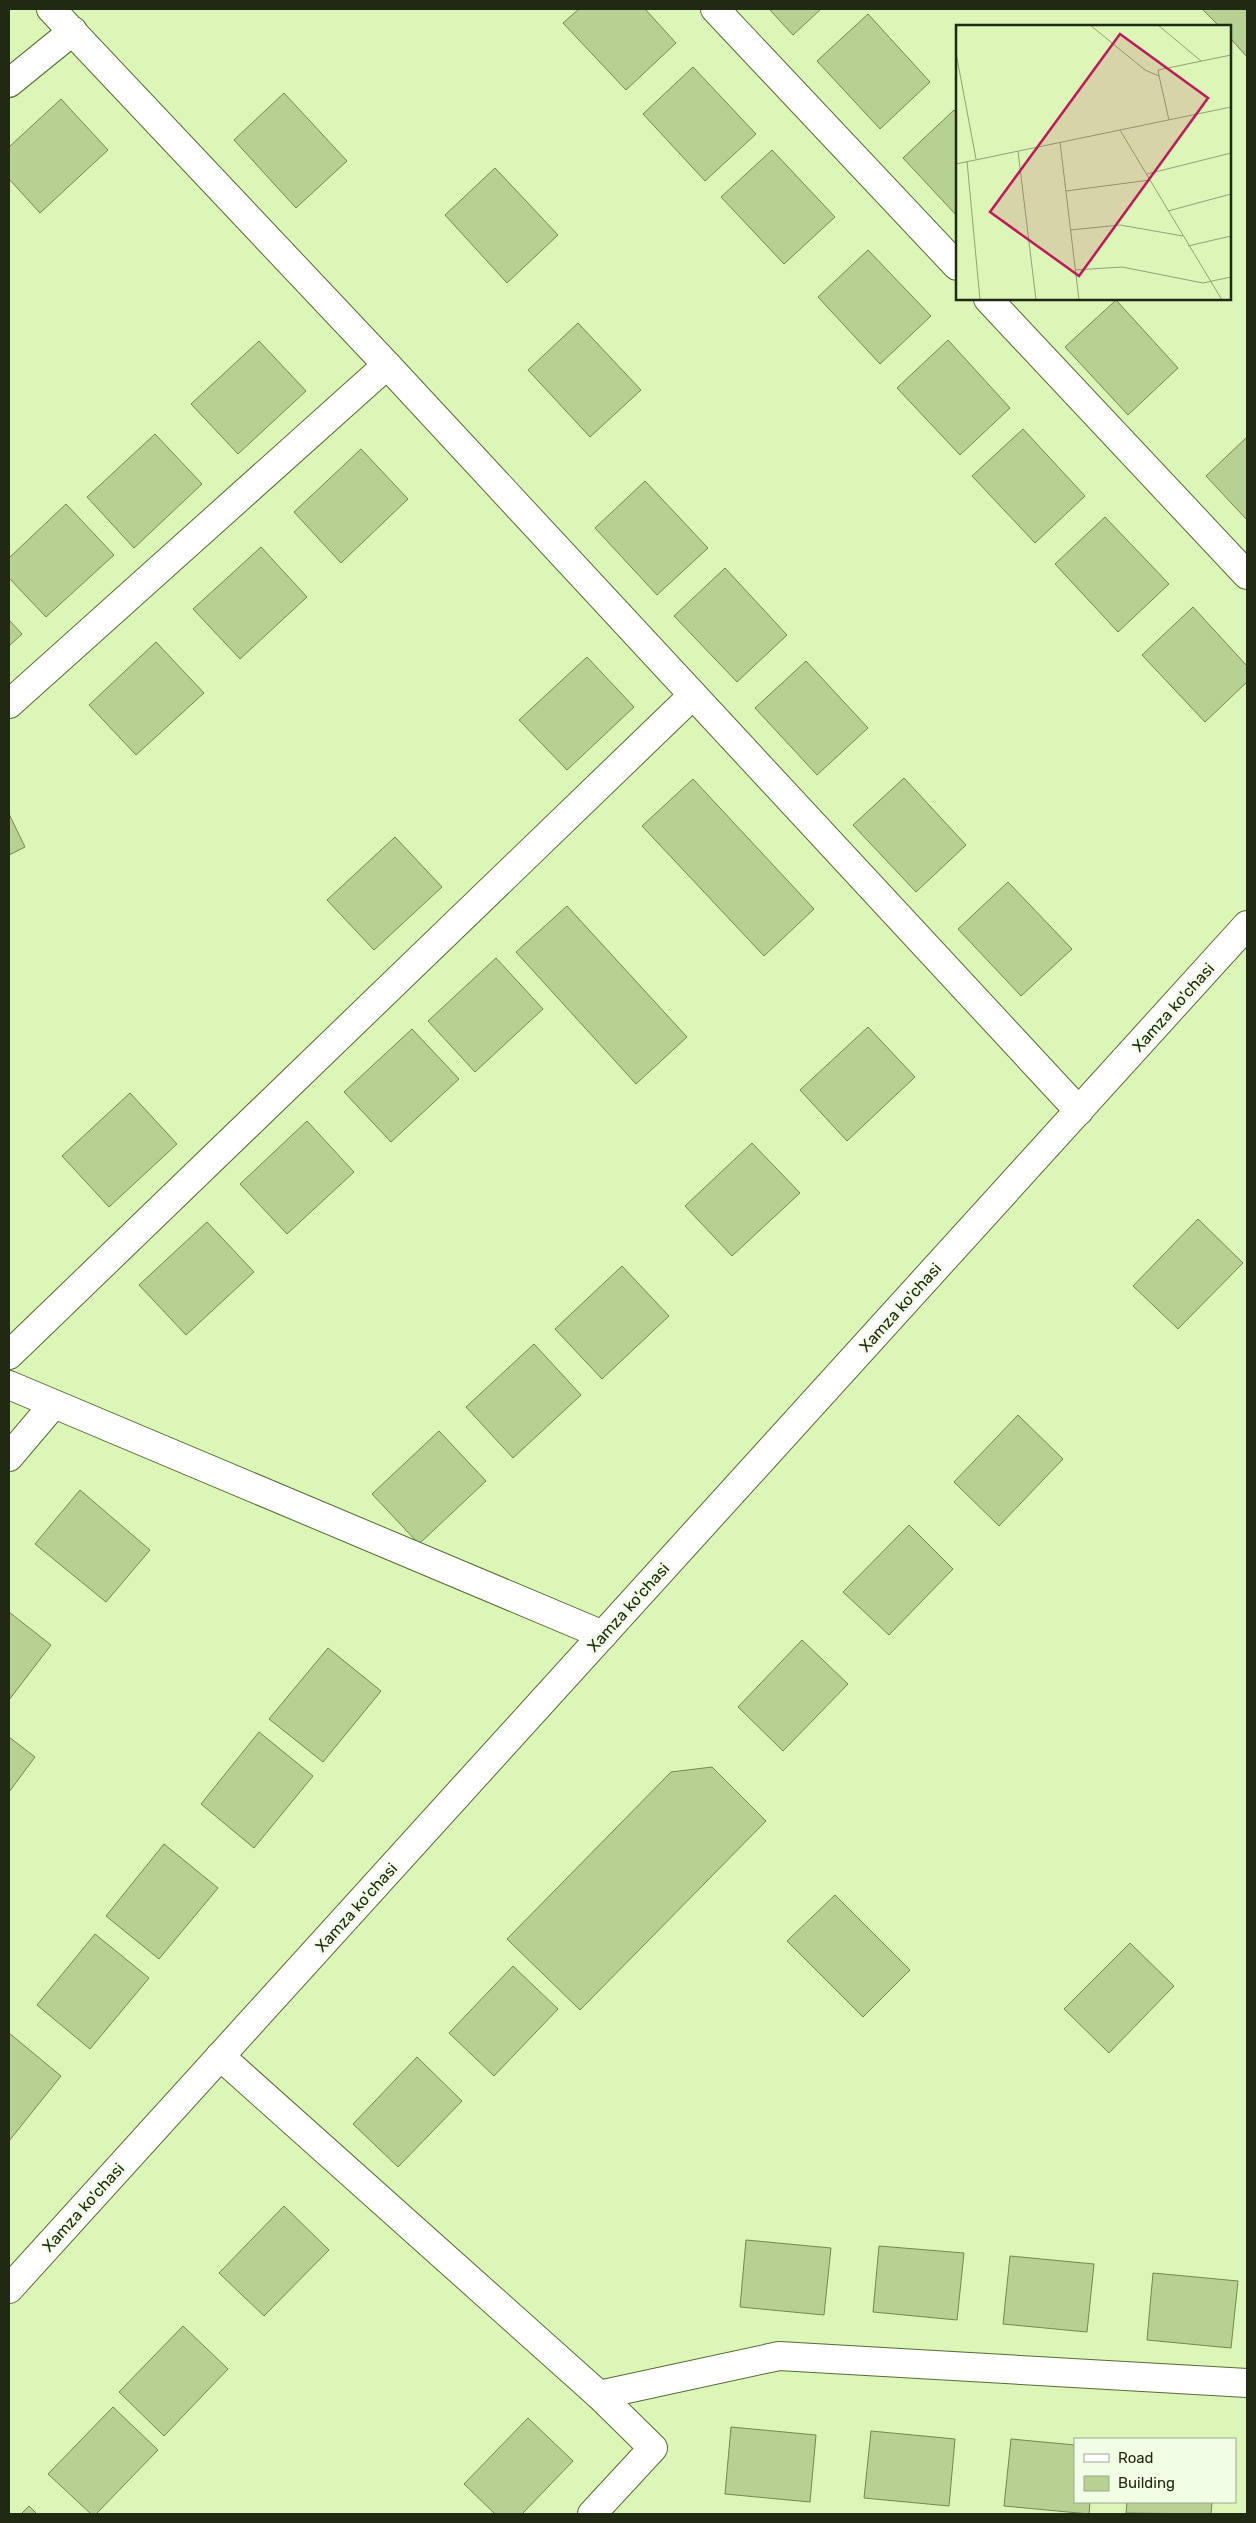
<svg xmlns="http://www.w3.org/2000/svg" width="1256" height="2523" font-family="Rubik,sans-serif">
	<rect width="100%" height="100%" fill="#dbf6b6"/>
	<g fill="#b7d193" stroke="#71894e">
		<polygon points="579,9 645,9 676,43 626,90 563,23"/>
		<polygon points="769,9 821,9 793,35"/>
		<polygon points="1202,9 1247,9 1247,57 1230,38 1230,26 1219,26"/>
		<polygon points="868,14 930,82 880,129 817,61"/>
		<polygon points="693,67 756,134 705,181 643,114"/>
		<polygon points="284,93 347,161 296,208 234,140"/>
		<polygon points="61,99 108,150 40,213 9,179 9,147"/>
		<polygon points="954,110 957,114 957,216 903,158"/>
		<polygon points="772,150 835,217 784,264 721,197"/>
		<polygon points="495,168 558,235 507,283 445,215"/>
		<polygon points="868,250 931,316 880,364 818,297"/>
		<polygon points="1116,300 1178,368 1128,415 1065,347"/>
		<polygon points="578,323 641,390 590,437 528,370"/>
		<polygon points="948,340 1010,408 960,455 897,388"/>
		<polygon points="259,341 306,391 238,454 191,404"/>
		<polygon points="1023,429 1085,496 1035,543 972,476"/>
		<polygon points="155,434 202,484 134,548 87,497"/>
		<polygon points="1247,437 1247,520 1206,476"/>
		<polygon points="361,449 408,499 341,563 294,512"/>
		<polygon points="645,481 708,548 657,595 595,528"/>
		<polygon points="66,504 114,555 46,617 9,578 9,558"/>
		<polygon points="1105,517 1169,584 1118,632 1055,564"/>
		<polygon points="261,547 307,597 240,659 193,609"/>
		<polygon points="725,568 787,635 737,682 674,616"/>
		<polygon points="1193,607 1247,666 1247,682 1205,722 1142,655"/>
		<polygon points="9,620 22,634 9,646"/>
		<polygon points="156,642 204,693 136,755 89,705"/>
		<polygon points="587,657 634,707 567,770 519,720"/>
		<polygon points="806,661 868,728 817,775 755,708"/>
		<polygon points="904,778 966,845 916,892 853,825"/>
		<polygon points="693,779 814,909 764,956 642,826"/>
		<polygon points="9,814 25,847 9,855"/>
		<polygon points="395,837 442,887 374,950 327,900"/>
		<polygon points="1008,882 1072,949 1021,996 958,929"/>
		<polygon points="567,906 687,1037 636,1084 516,952"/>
		<polygon points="496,958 543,1009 475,1072 428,1021"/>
		<polygon points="868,1027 915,1077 847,1141 800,1090"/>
		<polygon points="412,1029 459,1079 391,1142 344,1092"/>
		<polygon points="130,1093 177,1144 109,1207 62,1156"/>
		<polygon points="307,1121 354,1172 287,1234 240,1184"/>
		<polygon points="752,1143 800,1193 732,1256 685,1206"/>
		<polygon points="1198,1219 1243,1263 1178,1329 1133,1286"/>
		<polygon points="207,1222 254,1272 186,1335 139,1285"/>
		<polygon points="622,1266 669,1316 602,1379 555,1329"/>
		<polygon points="534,1344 581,1395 513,1458 466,1407"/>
		<polygon points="1018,1415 1063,1459 999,1526 954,1482"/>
		<polygon points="439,1431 486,1481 419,1544 372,1494"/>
		<polygon points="80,1490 150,1550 106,1602 35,1544"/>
		<polygon points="909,1525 953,1569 889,1635 843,1592"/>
		<polygon points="9,1612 51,1645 9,1700"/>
		<polygon points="802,1640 848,1684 783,1751 738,1707"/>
		<polygon points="328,1648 381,1691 323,1762 269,1719"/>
		<polygon points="259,1732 313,1776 254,1848 201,1804"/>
		<polygon points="9,1737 35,1757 9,1792"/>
		<polygon points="712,1767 766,1821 580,2010 507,1939 671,1772"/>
		<polygon points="164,1844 218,1888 159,1959 106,1916"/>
		<polygon points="835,1895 910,1970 863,2017 787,1941"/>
		<polygon points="95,1934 149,1978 90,2049 37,2005"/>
		<polygon points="1130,1943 1174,1986 1109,2053 1064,2009"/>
		<polygon points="513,1966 558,2009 494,2076 449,2033"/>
		<polygon points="9,2033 61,2076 9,2141"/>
		<polygon points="417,2057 462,2101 398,2167 353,2124"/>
		<polygon points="284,2206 329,2250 264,2316 219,2273"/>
		<polygon points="746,2240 831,2248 824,2315 740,2307"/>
		<polygon points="879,2246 964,2253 957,2320 873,2312"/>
		<polygon points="1010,2256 1094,2264 1087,2332 1003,2324"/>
		<polygon points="1153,2273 1238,2281 1231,2348 1147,2340"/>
		<polygon points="183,2326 228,2369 164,2436 119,2392"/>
		<polygon points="113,2407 158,2450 96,2514 91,2514 48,2474"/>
		<polygon points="528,2418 573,2461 522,2514 495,2514 464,2484"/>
		<polygon points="731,2427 816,2435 810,2502 725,2494"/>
		<polygon points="871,2431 955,2439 949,2506 864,2498"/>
		<polygon points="1011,2439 1075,2445 1075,2502 1090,2502 1089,2514 1004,2506"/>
		<polygon points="1127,2502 1212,2502 1211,2514 1126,2513"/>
		<polygon points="29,2506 37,2514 21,2514"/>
	</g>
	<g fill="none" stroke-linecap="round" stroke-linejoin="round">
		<g stroke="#566c32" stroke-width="30">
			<g id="minor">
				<polyline points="51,9 387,365 1079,1111"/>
				<polyline points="715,9 957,266"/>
				<polyline points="9,83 73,31"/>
				<polyline points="988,299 1247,575"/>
				<polyline points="9,704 387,365"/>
				<polyline points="9,1355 693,695"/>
				<polyline points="9,1385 603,1635"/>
				<polyline points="9,1457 53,1405"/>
				<polyline points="220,2056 599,2395 779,2356 1247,2383"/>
				<polyline points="592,2514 653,2448 599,2395"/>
			</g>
		</g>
		<g stroke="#566c32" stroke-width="30">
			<polyline id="tertiary" points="9,2289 1247,925"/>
		</g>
		<use href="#minor" stroke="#fff" stroke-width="28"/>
		<use href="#tertiary" stroke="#fff" stroke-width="28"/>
	</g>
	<g text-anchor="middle" stroke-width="4.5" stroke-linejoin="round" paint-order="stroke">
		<g font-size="16" fill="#202911" stroke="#f1fde4">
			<text transform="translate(1173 1007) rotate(-48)" y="6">Xamza ko'chasi</text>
			<text transform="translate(900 1307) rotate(-48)" y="6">Xamza ko'chasi</text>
			<text transform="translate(628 1607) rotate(-48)" y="6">Xamza ko'chasi</text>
			<text transform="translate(356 1907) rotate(-48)" y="6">Xamza ko'chasi</text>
			<text transform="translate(83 2207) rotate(-48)" y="6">Xamza ko'chasi</text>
		</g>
	</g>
	<g transform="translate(956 25)">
		<rect width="275" height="275" fill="#dbf6b6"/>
		<path fill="none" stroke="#90a474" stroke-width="1" d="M134 0 189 45 203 51 213 95M202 0 245 36M0 28 20 134M203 51 202 45 275 30M164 105 266 275M104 117 123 275M62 126 80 275M11 136 24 275M0 139 275 82M191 149 275 128M110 166 194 155M212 186 275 169M114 205 164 200 227 211M232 221 275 211M119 245 166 242 247 258 275 252"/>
		<path fill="#c2185b" fill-opacity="0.15" stroke="#c2185b" stroke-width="2.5" d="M164 9 252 73 123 251 34 187Z"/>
		<rect width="275" height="275" fill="none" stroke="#202911" stroke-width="2.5"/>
	</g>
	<rect width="1256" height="2523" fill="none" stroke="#202911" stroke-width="20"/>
	<rect x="1074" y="2438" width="162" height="65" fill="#f1fde4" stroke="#9da890"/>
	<rect x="1084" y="2454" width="25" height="8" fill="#ffffff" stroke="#9da890"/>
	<text x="1118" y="2463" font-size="15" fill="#202911">Road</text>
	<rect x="1084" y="2476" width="25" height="15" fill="#b7d193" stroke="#9da890"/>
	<text x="1118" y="2488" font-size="15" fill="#202911">Building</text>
</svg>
